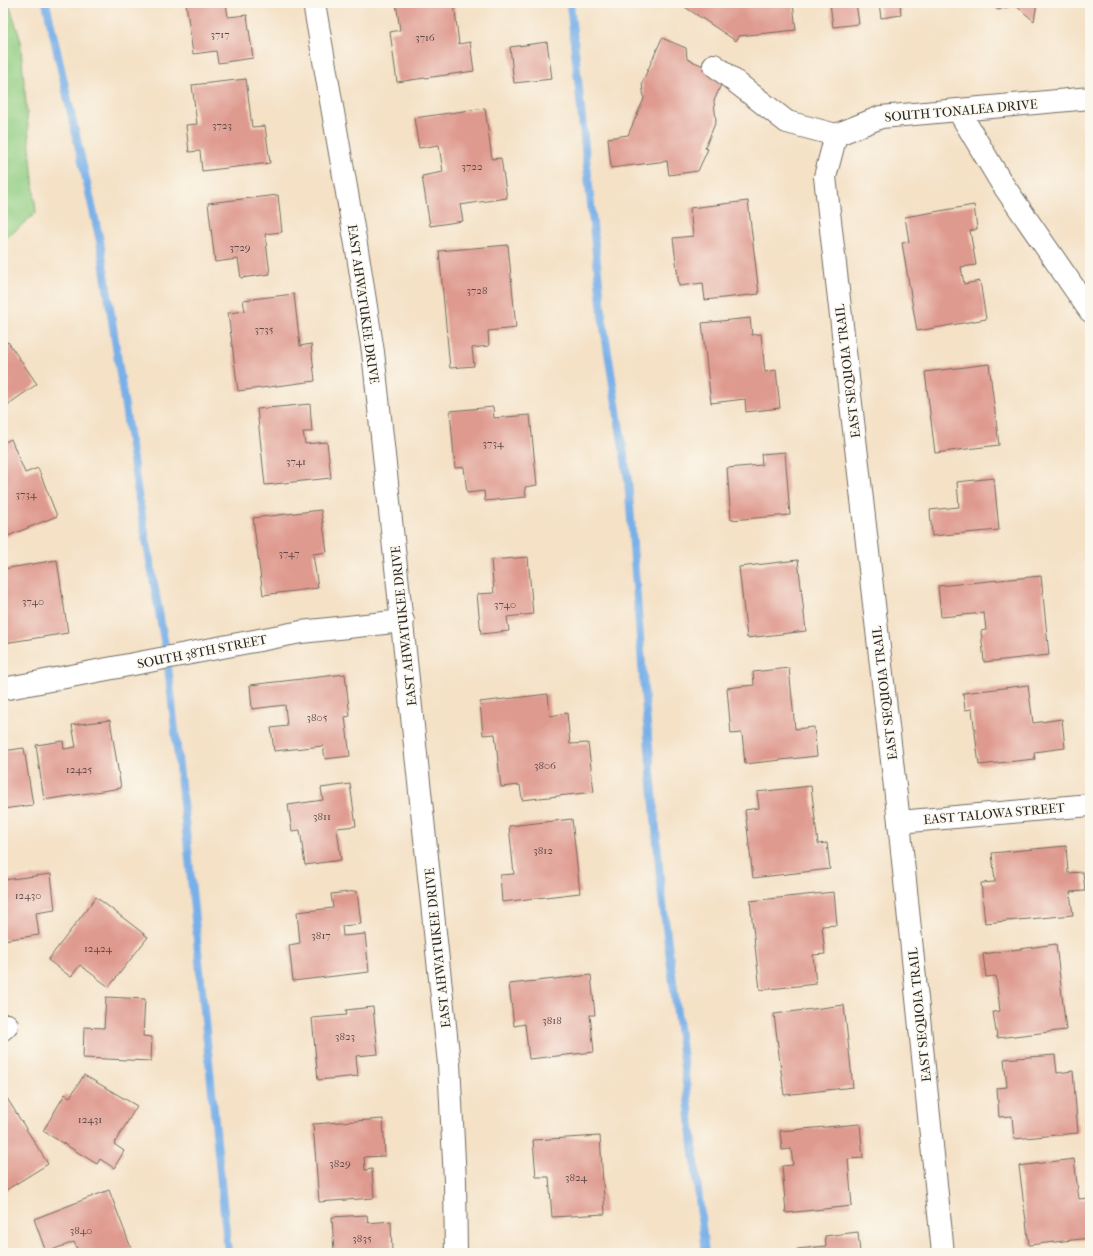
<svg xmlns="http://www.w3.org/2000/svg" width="1093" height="1256" font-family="'IM FELL French Canon',serif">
	<rect width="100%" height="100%" fill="#fbf7ec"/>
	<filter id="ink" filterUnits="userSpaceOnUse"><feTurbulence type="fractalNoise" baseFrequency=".025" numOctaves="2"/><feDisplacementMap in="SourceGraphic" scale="8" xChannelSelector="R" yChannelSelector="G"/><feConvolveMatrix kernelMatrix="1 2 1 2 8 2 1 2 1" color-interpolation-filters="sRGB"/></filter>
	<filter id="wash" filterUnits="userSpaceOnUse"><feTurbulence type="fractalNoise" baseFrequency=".012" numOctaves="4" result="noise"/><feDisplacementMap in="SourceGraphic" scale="16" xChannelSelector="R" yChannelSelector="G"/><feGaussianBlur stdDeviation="0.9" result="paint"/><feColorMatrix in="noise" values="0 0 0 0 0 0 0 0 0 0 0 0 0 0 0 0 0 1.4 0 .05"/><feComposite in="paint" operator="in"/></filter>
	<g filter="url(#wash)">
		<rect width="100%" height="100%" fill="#f4e1c6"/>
		<polygon fill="#91ce83" stroke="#5e7c57" points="3,3 9,3 20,38 36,213 3,241"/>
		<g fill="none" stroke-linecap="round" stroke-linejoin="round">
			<g stroke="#79b0e8" stroke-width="8">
				<polyline points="46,3 100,241 139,500 167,657 188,849 228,1253"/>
				<polyline points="570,3 603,321 628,480 643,677 661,889 687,1090 705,1253"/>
			</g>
		</g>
		<g id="blocks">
			<g fill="#df9a8f">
				<polygon points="186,3 226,3 228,17 247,15 253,58 218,63 216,51 193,54"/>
				<polygon points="396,3 454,3 459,44 470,42 474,71 397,82 390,32 400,30"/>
				<polygon points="679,3 760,3 763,5 793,3 796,30 739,36 736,41"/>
				<polygon points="830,3 856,3 859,24 833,27"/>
				<polygon points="879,3 900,3 901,15 881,18"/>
				<polygon points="989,3 1037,3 1034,21 1015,5 998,10"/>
				<polygon points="662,38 686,48 687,59 725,75 714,101 716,121 705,148 708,149 698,171 669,175 667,161 611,168 608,138 628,135 644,99 642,83"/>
				<polygon points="547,42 552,79 514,83 510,47"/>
				<polygon points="246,79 252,127 265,126 270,163 202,171 200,151 189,152 186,125 197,124 192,85"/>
				<polygon points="485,108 492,159 501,158 507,198 460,205 463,221 430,226 422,176 443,172 439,145 419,148 414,118"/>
				<polygon points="278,195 282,232 265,234 270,274 241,278 238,259 215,262 208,203"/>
				<polygon points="748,201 759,294 705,300 703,283 679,286 673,238 693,236 690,208"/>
				<polygon points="974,205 977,229 970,231 976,265 961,267 964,284 980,281 986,319 917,331 902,243 909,242 905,217"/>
				<polygon points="508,245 516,328 488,331 489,346 472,348 474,366 450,368 439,251"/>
				<polygon points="294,294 300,346 311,344 315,381 238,391 228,313 245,311 243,300"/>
				<polygon points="750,318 752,335 761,334 765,372 776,370 780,408 746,412 745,399 711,403 702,323"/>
				<polygon points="8,342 37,384 3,408 3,346"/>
				<polygon points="989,364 999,445 935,453 925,372"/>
				<polygon points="310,404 312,432 303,432 305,444 327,442 331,478 265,485 257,409"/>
				<polygon points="493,407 494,418 530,415 537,485 525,487 526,497 485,501 484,491 467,493 464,467 455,468 450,411"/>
				<polygon points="11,439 25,473 38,468 57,516 3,538 3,443"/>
				<polygon points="785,452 790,515 731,520 727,468 762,465 761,454"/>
				<polygon points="994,478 999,530 932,536 930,510 959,507 957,482"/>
				<polygon points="321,510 327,552 313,554 318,588 263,595 253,518"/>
				<polygon points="528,557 533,614 507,617 509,631 481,634 477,594 494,593 491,560"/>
				<polygon points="57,560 68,633 4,643 3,569"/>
				<polygon points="798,560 806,631 747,638 739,567"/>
				<polygon points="1041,576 1049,655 984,662 981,631 986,630 984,613 941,617 938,586"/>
				<polygon points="789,668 795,729 814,727 817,756 745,764 742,733 731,734 727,688 754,685 753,672"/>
				<polygon points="345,674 350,716 345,717 350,756 325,759 323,746 274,751 271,728 287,726 285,705 252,709 250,685"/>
				<polygon points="1028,685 1033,723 1062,719 1065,748 1034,752 1035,759 979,765 972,709 965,710 963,693"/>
				<polygon points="548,694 550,716 567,713 570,744 588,743 594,792 522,800 520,785 501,787 495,734 483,735 480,702"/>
				<polygon points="110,720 121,788 44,800 36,745 63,741 64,749 76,747 72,725"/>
				<polygon points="24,748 33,805 3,809 3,751"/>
				<polygon points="350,784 356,826 337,828 341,860 305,865 300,830 292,831 288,805 323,800 321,788"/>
				<polygon points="811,786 818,844 827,843 830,869 753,878 745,810 759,808 757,792"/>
				<polygon points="572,819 580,893 502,902 500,875 514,874 509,826"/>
				<polygon points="1066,846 1068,873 1083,872 1085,891 1070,892 1073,915 985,923 981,883 995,882 992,853"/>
				<polygon points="51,874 55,910 36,913 39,935 3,940 3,880"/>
				<polygon points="357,891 361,924 342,926 343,936 365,934 369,972 293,981 289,945 300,943 297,912 333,908 331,894"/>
				<polygon points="834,892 837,925 822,926 825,954 813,955 816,984 760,990 750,901"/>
				<polygon points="96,897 148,937 109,987 80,965 71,977 48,960"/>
				<polygon points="1056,944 1066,1030 997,1038 993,1012 1000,1011 996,976 986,977 983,954"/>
				<polygon points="591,975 595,1015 590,1015 594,1052 529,1059 525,1024 514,1026 509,984"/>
				<polygon points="106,997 145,999 143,1036 152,1037 151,1061 83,1058 84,1027 104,1028"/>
				<polygon points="844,1005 853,1087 784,1095 774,1014"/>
				<polygon points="373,1007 378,1054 356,1056 358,1076 318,1080 312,1018 347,1015 346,1010"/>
				<polygon points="1055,1055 1057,1073 1073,1071 1078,1133 1014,1139 1012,1116 999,1117 997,1088 1007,1087 1004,1059"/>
				<polygon points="84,1075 137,1106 114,1144 124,1151 114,1168 100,1159 97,1164 43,1131 65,1094 70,1097"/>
				<polygon points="5,1095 48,1164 3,1192 3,1096"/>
				<polygon points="383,1119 385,1156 364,1157 365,1170 372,1169 374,1198 319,1202 313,1124"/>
				<polygon points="860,1124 863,1158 848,1159 852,1206 786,1213 782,1166 793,1165 791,1149 782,1150 780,1131"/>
				<polygon points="600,1136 605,1214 552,1217 549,1177 536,1177 533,1140"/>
				<polygon points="1074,1159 1079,1199 1090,1198 1090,1238 1029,1245 1019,1166"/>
				<polygon points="109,1190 131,1248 121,1252 122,1253 79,1253 74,1242 46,1252 34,1219"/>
				<polygon points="367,1215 368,1223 391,1221 392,1253 334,1253 332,1217"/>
				<polygon points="858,1232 860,1253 798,1253 797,1249 826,1246 825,1236"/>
			</g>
		</g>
	</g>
	<g filter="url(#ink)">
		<use href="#blocks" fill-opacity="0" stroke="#716b61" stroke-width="1"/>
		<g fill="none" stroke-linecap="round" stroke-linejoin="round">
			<g stroke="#716b61" stroke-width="24">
				<g id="minor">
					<polyline points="314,3 359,262 373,352 449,1063 455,1181 456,1253"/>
					<polyline points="714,65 787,122 836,135"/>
					<polyline points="958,110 1001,182 1090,311"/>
					<polyline points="836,135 825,177 899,822 943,1253"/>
					<polyline points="836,135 881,117 1090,98"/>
					<polyline points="3,689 301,632 403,621"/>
					<polyline points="899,822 1090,805"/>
					<polyline points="3,1029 7,1025"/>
				</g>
			</g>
			<use href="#minor" stroke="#fff" stroke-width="22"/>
		</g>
	</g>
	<g text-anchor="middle" stroke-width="3" stroke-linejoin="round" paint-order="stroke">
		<g font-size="11" fill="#584744">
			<text x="220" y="38">3717</text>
			<text x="425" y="41">3716</text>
			<text x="222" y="129">3723</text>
			<text x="472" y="170">3722</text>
			<text x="240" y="251">3729</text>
			<text x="477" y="294">3728</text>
			<text x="264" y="333">3735</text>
			<text x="493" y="447">3734</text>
			<text x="296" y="465">3741</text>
			<text x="26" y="498">3734</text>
			<text x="289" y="557">3747</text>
			<text x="33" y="605">3740</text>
			<text x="505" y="608">3740</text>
			<text x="317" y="721">3805</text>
			<text x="545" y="769">3806</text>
			<text x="79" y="773">12425</text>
			<text x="322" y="820">3811</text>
			<text x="543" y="854">3812</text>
			<text x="28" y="899">12430</text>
			<text x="321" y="939">3817</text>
			<text x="98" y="952">12424</text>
			<text x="552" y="1024">3818</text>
			<text x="345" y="1040">3823</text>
			<text x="90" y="1123">12431</text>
			<text x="340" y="1167">3829</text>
			<text x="576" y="1181">3824</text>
			<text x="81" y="1234">3840</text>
			<text x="362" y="1242">3835</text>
		</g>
		<g font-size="13" fill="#2b2b2b" stroke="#fbf7ec">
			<text transform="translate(961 110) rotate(-5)" y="5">SOUTH TONALEA DRIVE</text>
			<text transform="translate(364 304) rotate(82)" y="5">EAST AHWATUKEE DRIVE</text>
			<text transform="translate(847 371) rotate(-97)" y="5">EAST SEQUOIA TRAIL</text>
			<text transform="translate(403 626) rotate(-96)" y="5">EAST AHWATUKEE DRIVE</text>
			<text transform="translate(202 651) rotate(-11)" y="5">SOUTH 38TH STREET</text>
			<text transform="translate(884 693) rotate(-97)" y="5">EAST SEQUOIA TRAIL</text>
			<text transform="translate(994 813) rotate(-5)" y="5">EAST TALOWA STREET</text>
			<text transform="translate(437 948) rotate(-96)" y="5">EAST AHWATUKEE DRIVE</text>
			<text transform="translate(919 1015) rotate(-96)" y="5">EAST SEQUOIA TRAIL</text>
		</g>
	</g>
	<rect width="1093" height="1256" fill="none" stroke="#fbf7ec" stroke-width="16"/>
</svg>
